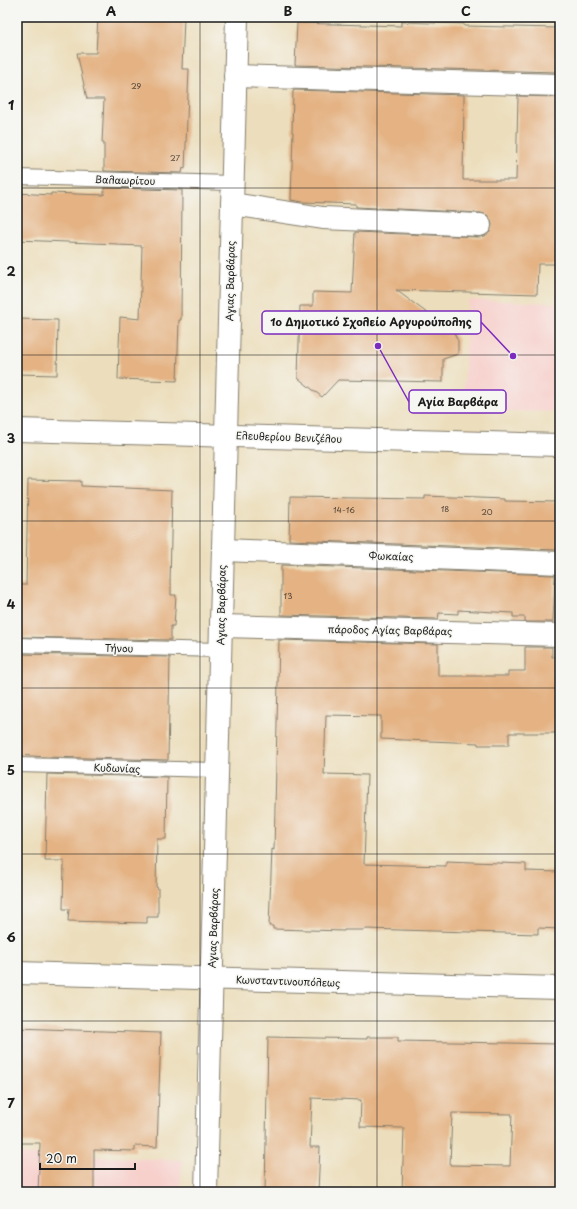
<svg xmlns="http://www.w3.org/2000/svg" width="577" height="1209" font-family="'Playpen Sans',sans-serif">
	<rect width="100%" height="100%" fill="#f6f6f2"/>
	<filter id="ink" filterUnits="userSpaceOnUse"><feTurbulence type="fractalNoise" baseFrequency=".025" numOctaves="2"/><feDisplacementMap in="SourceGraphic" scale="8" xChannelSelector="R" yChannelSelector="G"/><feConvolveMatrix kernelMatrix="1 2 1 2 8 2 1 2 1" color-interpolation-filters="sRGB"/></filter>
	<filter id="wash" filterUnits="userSpaceOnUse"><feTurbulence type="fractalNoise" baseFrequency=".012" numOctaves="4" result="noise"/><feDisplacementMap in="SourceGraphic" scale="16" xChannelSelector="R" yChannelSelector="G"/><feGaussianBlur stdDeviation="0.9" result="paint"/><feColorMatrix in="noise" values="0 0 0 0 0 0 0 0 0 0 0 0 0 0 0 0 0 1.4 0 .05"/><feComposite in="paint" operator="in"/></filter>
	<g filter="url(#wash)">
		<rect width="100%" height="100%" fill="#ecdebc"/>
		<g fill="#f7d0cc">
			<polygon points="468,300 560,303 560,412 463,410"/>
			<polygon points="17,1154 182,1160 180,1192 17,1192"/>
		</g>
		<g id="blocks">
			<g fill="#e4b283" fill-rule="evenodd">
				<polygon points="98,17 184,17 182,69 189,69 185,169 183,168 182,173 104,171 104,143 102,143 104,99 87,99 77,53 96,53"/>
				<polygon points="401,22 464,24 464,26 558,28 557,72 295,65 297,23 401,26"/>
				<polygon points="295,90 464,95 463,180 516,180 518,96 560,97 558,171 560,171 560,264 538,264 537,294 396,290 454,333 458,341 458,354 443,359 443,382 338,380 322,397 298,378 300,306 313,306 313,292 352,293 355,232 479,237 485,236 490,232 492,225 491,220 487,215 481,213 356,207 356,204 303,202 291,200 293,132 292,132 293,91"/>
				<polygon points="104,188 182,190 181,320 179,320 177,381 118,379 120,317 140,319 142,246 117,245 118,244 17,240 17,193 51,195 51,193 104,195"/>
				<polygon points="17,319 58,320 57,375 17,374"/>
				<polygon points="28,480 81,481 81,486 172,490 170,585 171,585 171,595 176,595 174,626 171,626 171,640 17,637 17,585 26,585"/>
				<polygon points="425,496 505,499 505,501 558,502 557,550 289,540 290,497 425,499"/>
				<polygon points="281,565 555,575 553,622 525,622 525,617 513,617 513,613 458,610 458,614 439,613 438,619 281,615"/>
				<polygon points="279,640 438,644 438,676 508,676 508,671 525,671 525,647 552,647 552,657 560,657 560,733 509,733 509,745 478,745 478,743 381,739 381,716 326,715 324,774 367,775 364,864 446,866 446,861 526,864 526,871 560,872 560,929 538,928 538,934 365,929 365,930 344,930 344,931 273,929 273,926 269,926 272,849 274,850"/>
				<polygon points="17,654 170,657 168,760 47,757 17,755"/>
				<polygon points="47,774 167,777 166,839 157,839 156,887 158,888 158,917 147,917 147,923 68,921 69,909 63,909 64,861 45,861"/>
				<polygon points="17,1028 161,1033 157,1147 135,1146 135,1151 94,1150 94,1192 38,1192 40,1143 17,1143"/>
				<path d="M268 1037 367 1039V1037H398V1041L560 1044V1192H402L404 1128 360 1127 361 1100 312 1098 310 1147H320L318 1192H265ZM452 1113 512 1114 510 1166 450 1165Z"/>
			</g>
		</g>
	</g>
	<g filter="url(#ink)">
		<use href="#blocks" fill-opacity="0" stroke="#847d6c" stroke-width="1"/>
		<g fill="none" stroke-linecap="round" stroke-linejoin="round">
			<g stroke="#847d6c" stroke-width="16">
				<g id="service">
					<polyline points="17,177 232,183"/>
					<polyline points="17,645 220,650"/>
					<polyline points="17,765 217,770"/>
				</g>
			</g>
			<g stroke="#847d6c" stroke-width="24">
				<g id="minor">
					<polyline points="235,76 560,85"/>
					<polyline points="232,204 323,218 480,225"/>
					<polyline points="17,430 560,445"/>
					<polyline points="223,550 560,563"/>
					<polyline points="221,626 560,635"/>
					<polyline points="17,973 560,988"/>
					<polyline points="206,1192 237,17"/>
				</g>
			</g>
			<use href="#service" stroke="#fff" stroke-width="14"/>
			<use href="#minor" stroke="#fff" stroke-width="22"/>
		</g>
	</g>
	<path fill="none" stroke="#1c1c1c" stroke-width="1" stroke-opacity="0.55" d="M200 17V1192M377 17V1192M17 188H560M17 355H560M17 521H560M17 688H560M17 854H560M17 1021H560"/>
	<g text-anchor="middle" stroke-width="3" stroke-linejoin="round" paint-order="stroke">
		<g font-size="8" fill="#4e4236">
			<text x="136" y="89">29</text>
			<text x="175" y="161">27</text>
			<text x="445" y="512">18</text>
			<text x="344" y="513">14-16</text>
			<text x="487" y="515">20</text>
			<text x="288" y="599">13</text>
		</g>
		<g font-size="10" fill="#1c1c1c" stroke="#f6f6f2">
			<text transform="translate(125 180) rotate(2)" y="4">Βαλαωρίτου</text>
			<text transform="translate(230 281) rotate(-89)" y="4">Αγιας Βαρβάρας</text>
			<text transform="translate(289 437) rotate(2)" y="4">Ελευθερίου Βενιζέλου</text>
			<text transform="translate(391 556) rotate(2)" y="4">Φωκαίας</text>
			<text transform="translate(221 605) rotate(-89)" y="4">Αγιας Βαρβάρας</text>
			<text transform="translate(390 630) rotate(1)" y="4">πάροδος Αγίας Βαρβάρας</text>
			<text transform="translate(119 648) rotate(1)" y="4">Τήνου</text>
			<text transform="translate(117 768) rotate(2)" y="4">Κυδωνίας</text>
			<text transform="translate(213 928) rotate(-88)" y="4">Αγιας Βαρβάρας</text>
			<text transform="translate(288 981) rotate(2)" y="4">Κωνσταντινουπόλεως</text>
		</g>
	</g>
	<path fill="none" stroke="#7b2cbf" stroke-width="1.5" d="M513 356L481 322M378 346L409 402"/>
	<g fill="#7b2cbf" stroke="#f6f6f2" stroke-width="1.5">
		<circle cx="513" cy="356" r="4"/>
		<circle cx="378" cy="346" r="4"/>
	</g>
	<g fill="#f6f6f2" stroke="#7b2cbf" stroke-width="1.5">
		<rect x="262" y="311" width="219" height="23" rx="4"/>
		<rect x="409" y="390" width="97" height="23" rx="4"/>
	</g>
	<g font-size="11" text-anchor="middle" font-weight="bold" fill="#1c1c1c">
		<text x="371" y="326">1ο Δημοτικό Σχολείο Αργυρούπολης</text>
		<text x="458" y="406">Αγία Βαρβάρα</text>
	</g>
	<rect width="577" height="1209" fill="none" stroke="#f6f6f2" stroke-width="44"/>
	<path d="M40 1163v6h95v-6" fill="none" stroke="#1c1c1c" stroke-width="2"/>
	<text x="46" y="1163" font-size="12" fill="#1c1c1c" stroke="#f6f6f2" stroke-width="3" paint-order="stroke">20 m</text>
	<rect x="22" y="22" width="533" height="1165" fill="none" stroke="#1c1c1c" stroke-width="1.5"/>
	<g font-size="13" text-anchor="middle" font-weight="bold" fill="#1c1c1c">
		<text x="111" y="16">A</text>
		<text x="288" y="16">B</text>
		<text x="466" y="16">C</text>
		<text x="11" y="110">1</text>
		<text x="11" y="276">2</text>
		<text x="11" y="443">3</text>
		<text x="11" y="609">4</text>
		<text x="11" y="775">5</text>
		<text x="11" y="942">6</text>
		<text x="11" y="1108">7</text>
	</g>
</svg>
